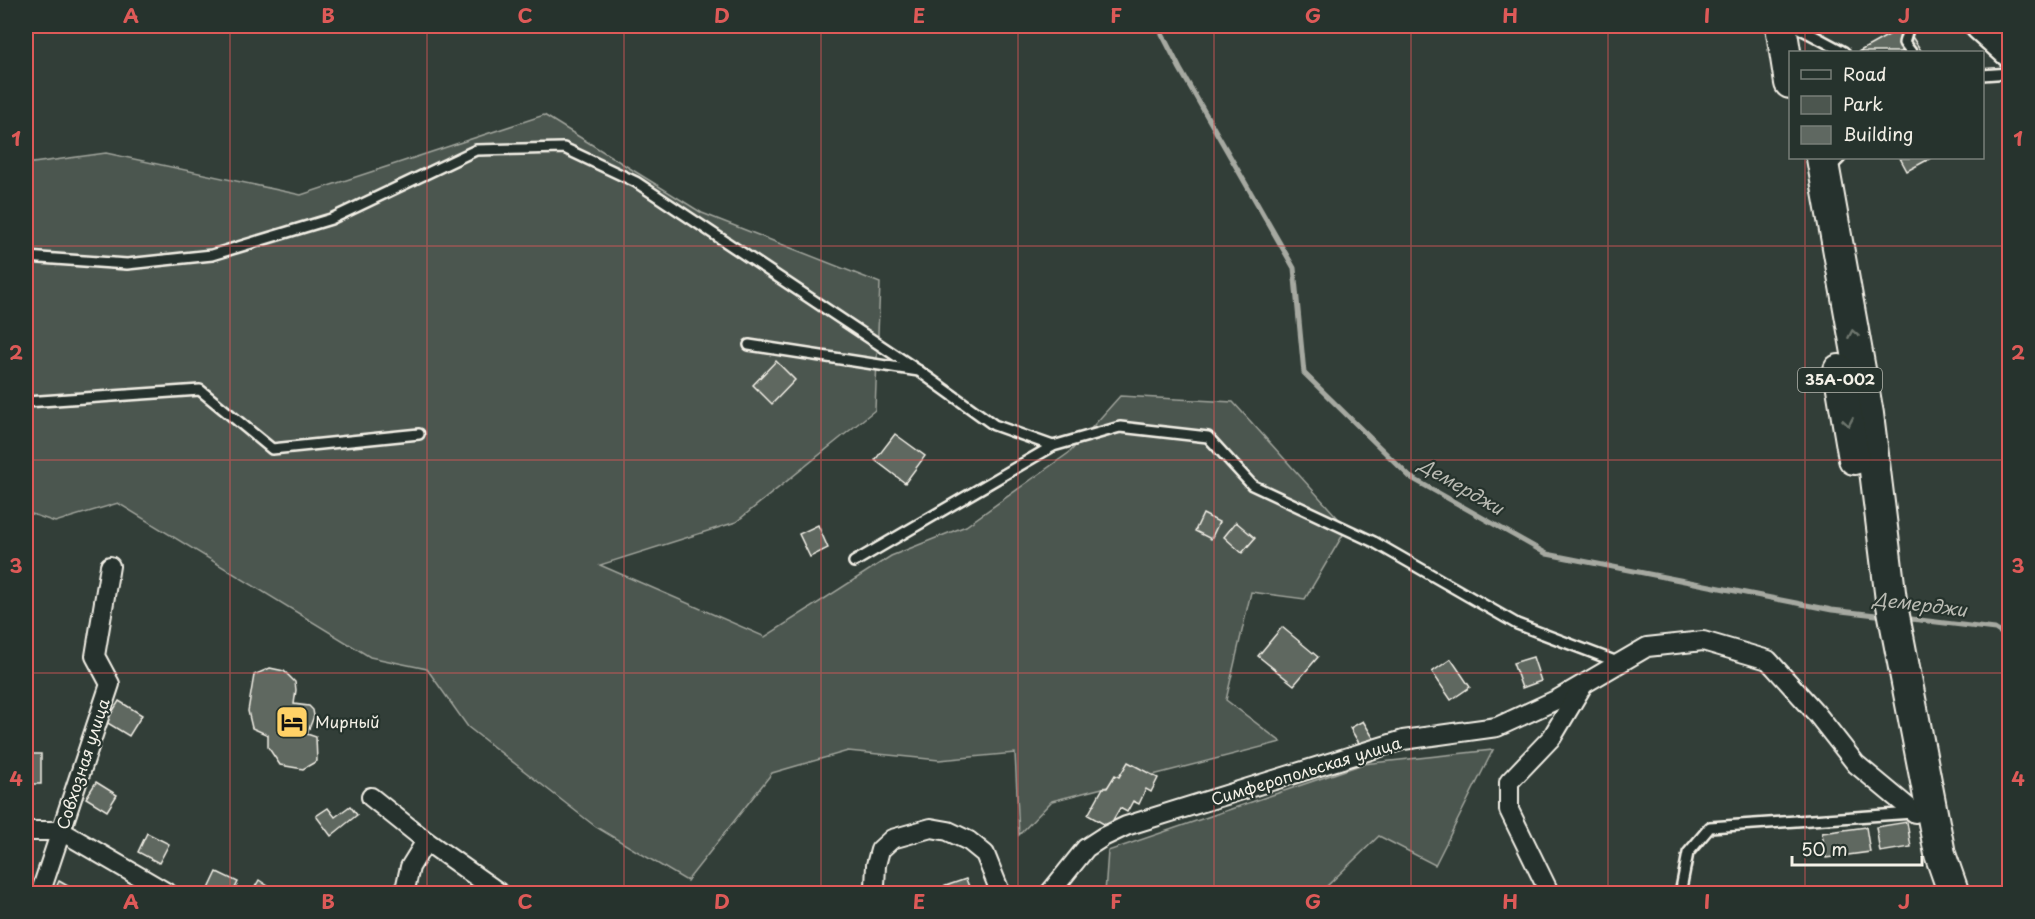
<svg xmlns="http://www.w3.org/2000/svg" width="2035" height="919" font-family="'Playpen Sans',sans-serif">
	<rect width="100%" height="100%" fill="#323e38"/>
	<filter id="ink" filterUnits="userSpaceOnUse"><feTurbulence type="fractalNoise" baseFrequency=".0167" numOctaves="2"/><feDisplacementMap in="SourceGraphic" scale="12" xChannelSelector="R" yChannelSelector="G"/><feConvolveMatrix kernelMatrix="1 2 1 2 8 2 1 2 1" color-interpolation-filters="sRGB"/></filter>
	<g filter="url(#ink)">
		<g fill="#4c564f" stroke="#a0a49c" stroke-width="1.5">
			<polygon points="544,115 702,213 880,283 875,410 736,522 600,565 765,637 891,556 966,526 1070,452 1120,396 1233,402 1347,528 1305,599 1251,592 1226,700 1281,742 1052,801 1019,835 1015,753 939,760 848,751 772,773 687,881 596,827 468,727 427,669 370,657 118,503 55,522 26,512 26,164 106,153 301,195"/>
			<polygon points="1493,750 1435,865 1379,836 1326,887 1332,893 1105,893 1108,851 1363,764"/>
		</g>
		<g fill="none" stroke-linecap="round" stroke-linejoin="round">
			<g stroke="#a6a9a1" stroke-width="5">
				<polyline points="1158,26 1180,69 1294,268 1304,373 1410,477 1547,554 1832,610 1885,616"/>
				<polyline points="1903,618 1995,629 2010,639"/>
			</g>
		</g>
		<g fill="#5f6861" stroke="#f4f1e8" stroke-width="1.5">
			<polygon points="1905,26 1922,52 1858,52"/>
			<polygon points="1900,158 1931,158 1907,171"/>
			<polygon points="776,361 795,380 772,404 753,385"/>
			<polygon points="895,434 925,456 905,483 875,460"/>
			<polygon points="1203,514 1219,522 1211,539 1195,531"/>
			<polygon points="1236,522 1255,538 1242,553 1224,537"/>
			<polygon points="818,525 828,548 810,557 799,534"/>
			<polygon points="1282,627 1318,657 1294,685 1258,656"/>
			<polygon points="1533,657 1541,681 1522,688 1513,663"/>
			<polygon points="1451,659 1470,687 1451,700 1432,672"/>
			<polygon points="270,668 284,671 295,682 296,690 294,704 309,706 313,710 314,716 307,734 316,737 317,761 303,769 280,765 268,747 268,735 252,728 248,711 254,675"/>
			<polygon points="119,701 142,715 129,736 106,722"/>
			<polygon points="1363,721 1374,739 1360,745 1350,728"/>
			<rect x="26" y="754" width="15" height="30"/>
			<polygon points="1128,762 1158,778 1151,792 1146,789 1139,804 1133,801 1127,812 1120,808 1109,827 1088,815 1103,788 1107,788 1115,775 1119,777"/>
			<polygon points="96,782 117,795 107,811 86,798"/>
			<polygon points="350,806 357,815 331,836 316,816 328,808 335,817"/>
			<polygon points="1907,822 1911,847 1880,852 1876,827"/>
			<polygon points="1866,827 1870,852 1826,858 1822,833"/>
			<polygon points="147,833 169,844 159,863 138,852"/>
			<polygon points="217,872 238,882 232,894 207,893"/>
			<polygon points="966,879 972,894 936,894 934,890"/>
			<polygon points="259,880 280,894 251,894"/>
			<polygon points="59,881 82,894 53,894"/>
		</g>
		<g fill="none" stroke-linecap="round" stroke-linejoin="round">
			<g stroke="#f4f1e8" stroke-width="14">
				<g id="service">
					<polyline points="1909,26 1904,43 1911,52"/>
					<polyline points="1799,28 1844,52"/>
					<polyline points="1982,75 2010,73"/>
					<polyline points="1829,169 1840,158"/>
					<polyline points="26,257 127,264 212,255 331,219 476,150 564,148 636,182 919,371"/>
					<polyline points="749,345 919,371 994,425 1053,446"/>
					<polyline points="26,402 200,390 272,449 419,434"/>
					<polyline points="854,562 1053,446 1120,427 1208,437 1252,485 1374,542 1517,624 1620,663"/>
					<polyline points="1680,894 1688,853 1710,827 1913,813"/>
				</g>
			</g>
			<g stroke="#f4f1e8" stroke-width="22">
				<g id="minor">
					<polyline points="371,797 426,841 501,894"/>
					<polyline points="26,831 61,831 169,894"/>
					<polyline points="875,886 876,865 880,850 892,839 931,828 948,831 969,841 985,854 1001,894"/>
					<polyline points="40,894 110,684 95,656 110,566"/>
					<polyline points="404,894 410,867 426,841"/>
					<polyline points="1049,894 1086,848 1103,837 1126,826 1403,740 1497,727 1558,699 1647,647 1703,641 1768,660 1816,713 1856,764 1915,813"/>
					<polyline points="1550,894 1509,810 1509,782 1552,737 1583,685"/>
				</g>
			</g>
			<g stroke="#f4f1e8" stroke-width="33">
				<polyline id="primary" points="1980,26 2010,53"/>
			</g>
			<g stroke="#f4f1e8" stroke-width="34">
				<g id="trunk">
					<polyline points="1781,26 1790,83"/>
					<polyline points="1822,158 1868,414 1891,600 1940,854 1954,894"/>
					<polyline points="1839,370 1854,459"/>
				</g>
			</g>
			<use href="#service" stroke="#26332d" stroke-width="9"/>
			<use href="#minor" stroke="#26332d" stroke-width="18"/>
			<use href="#primary" stroke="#26332d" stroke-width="28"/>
			<use href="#trunk" stroke="#26332d" stroke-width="30"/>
		</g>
		<defs><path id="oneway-chevron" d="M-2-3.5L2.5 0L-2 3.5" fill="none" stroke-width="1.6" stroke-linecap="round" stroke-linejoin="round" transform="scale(1.5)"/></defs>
		<g stroke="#6e766e">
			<use href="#oneway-chevron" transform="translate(1853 334) rotate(-100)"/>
			<use href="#oneway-chevron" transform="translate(1848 422) rotate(80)"/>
		</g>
	</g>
	<path fill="none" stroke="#de5a58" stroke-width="1.5" stroke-opacity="0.55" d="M230 26V894M427 26V894M624 26V894M821 26V894M1018 26V894M1214 26V894M1411 26V894M1608 26V894M1805 26V52M1805 158V894M26 246H2010M26 460H2010M26 673H2010"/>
	<defs>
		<g id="hotel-square" transform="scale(1.725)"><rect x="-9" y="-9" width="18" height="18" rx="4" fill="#ffd166" stroke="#26332d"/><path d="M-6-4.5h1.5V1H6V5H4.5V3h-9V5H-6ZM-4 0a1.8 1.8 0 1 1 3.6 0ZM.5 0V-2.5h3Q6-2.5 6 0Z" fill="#111"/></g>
	</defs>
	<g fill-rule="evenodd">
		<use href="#hotel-square" x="292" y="722"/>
	</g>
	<g text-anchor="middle" stroke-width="4.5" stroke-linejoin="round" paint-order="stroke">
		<rect fill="#26332d" stroke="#b6b8b0" stroke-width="1.5" x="1798" y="368" width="84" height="24" rx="4.5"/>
		<g font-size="15" font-weight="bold" fill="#f4f1e8">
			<text x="1840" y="385">35А-002</text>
		</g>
		<g font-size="16" fill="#f4f1e8" stroke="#26332d" text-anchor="start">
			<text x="315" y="728">Мирный</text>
		</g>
		<g font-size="16" fill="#f4f1e8" stroke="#26332d">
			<text transform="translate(83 764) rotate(-72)" y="6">Совхозная улица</text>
			<text transform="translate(1306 771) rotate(-17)" y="6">Симферопольская улица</text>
		</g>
		<g font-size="18" font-style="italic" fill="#babbb3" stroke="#26332d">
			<text transform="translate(1461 487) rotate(30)" y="6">Демерджи</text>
			<text transform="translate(1920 605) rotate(7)" y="6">Демерджи</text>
		</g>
	</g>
	<rect width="2035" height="919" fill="none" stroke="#26332d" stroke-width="66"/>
	<rect x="1789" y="51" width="195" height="108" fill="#26332d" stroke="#787f78" stroke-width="1.5"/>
	<rect x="1801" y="70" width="30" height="9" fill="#26332d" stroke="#787f78" stroke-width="1.5"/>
	<text x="1843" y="81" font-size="18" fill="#f4f1e8">Road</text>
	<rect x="1801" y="96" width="30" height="18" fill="#4c564f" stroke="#787f78" stroke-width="1.5"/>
	<text x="1843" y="111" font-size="18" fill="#f4f1e8">Park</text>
	<rect x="1801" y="126" width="30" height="18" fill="#5f6861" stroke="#787f78" stroke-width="1.5"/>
	<text x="1843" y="141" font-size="18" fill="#f4f1e8">Building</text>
	<path d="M1792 856v9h130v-9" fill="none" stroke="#f4f1e8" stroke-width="3"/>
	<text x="1801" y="856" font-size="18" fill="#f4f1e8" stroke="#26332d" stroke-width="4.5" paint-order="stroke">50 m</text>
	<rect x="33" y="33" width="1969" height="853" fill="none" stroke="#de5a58" stroke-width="2"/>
	<g font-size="20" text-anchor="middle" font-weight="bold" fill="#de5a58">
		<text x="131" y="23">A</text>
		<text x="328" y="23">B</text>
		<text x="525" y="23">C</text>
		<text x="722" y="23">D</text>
		<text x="919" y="23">E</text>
		<text x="1116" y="23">F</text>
		<text x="1313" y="23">G</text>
		<text x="1510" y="23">H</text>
		<text x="1707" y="23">I</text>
		<text x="1904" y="23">J</text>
		<text x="16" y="146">1</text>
		<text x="2018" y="146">1</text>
		<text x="16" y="360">2</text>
		<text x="2018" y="360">2</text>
		<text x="16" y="573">3</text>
		<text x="2018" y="573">3</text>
		<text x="16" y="786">4</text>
		<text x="2018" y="786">4</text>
		<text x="131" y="909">A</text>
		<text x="328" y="909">B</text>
		<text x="525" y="909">C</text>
		<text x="722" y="909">D</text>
		<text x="919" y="909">E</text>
		<text x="1116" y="909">F</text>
		<text x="1313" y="909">G</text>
		<text x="1510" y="909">H</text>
		<text x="1707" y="909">I</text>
		<text x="1904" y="909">J</text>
	</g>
</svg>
